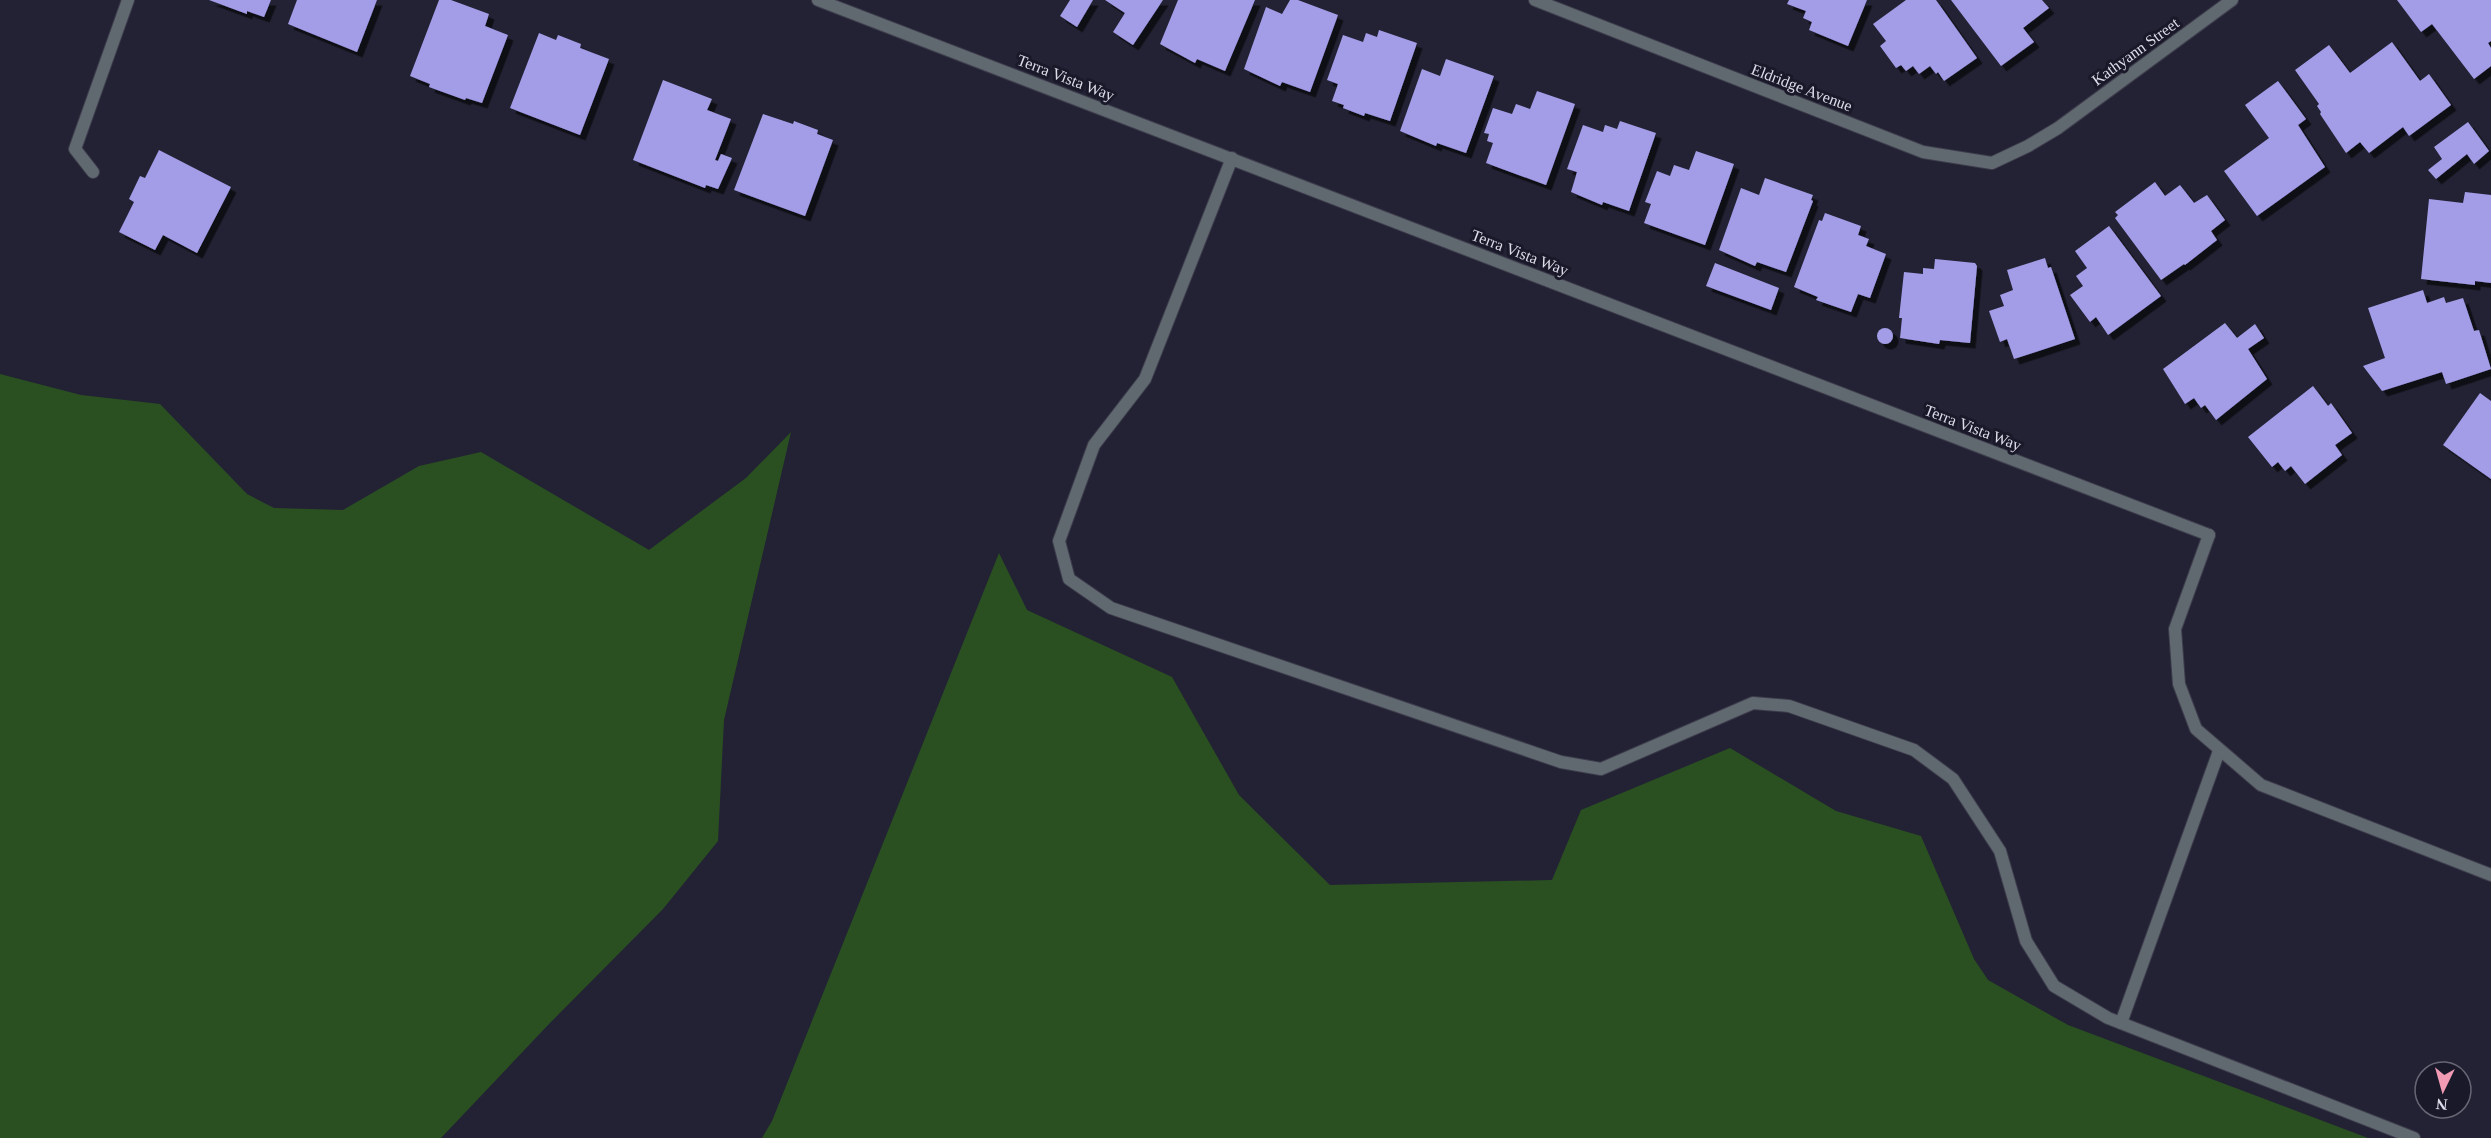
<svg xmlns="http://www.w3.org/2000/svg" width="2491" height="1138" font-family="'Times New Roman',serif">
	<defs>
		<filter id="shadow"><feDropShadow dx="5.5" dy="5.5" stdDeviation="0" flood-color="#0009"/></filter>
	</defs>
	<rect width="100%" height="100%" fill="#232234"/>
	<g fill="#2a5021">
		<polygon points="0,374 81,395 160,404 247,494 274,508 343,510 419,466 481,452 649,550 746,478 791,432 724,720 718,841 663,909 548,1025 441,1138 0,1138"/>
		<polygon points="999,553 1027,610 1172,677 1239,795 1330,885 1552,880 1581,810 1730,748 1836,811 1921,836 1974,959 1988,980 2068,1025 2368,1138 762,1138 772,1121"/>
	</g>
	<g fill="#a39de8" filter="url(#shadow)">
		<polygon points="209,0 271,0 264,17 247,11 247,14"/>
		<polygon points="297,0 377,0 357,52 288,24"/>
		<polygon points="439,0 451,0 489,14 485,26 508,35 482,103 466,98 465,100 429,87 430,84 410,76"/>
		<polygon points="1070,0 1093,0 1077,27 1060,16"/>
		<polygon points="1105,0 1163,0 1133,45 1113,32 1125,13"/>
		<polygon points="1178,0 1255,0 1225,71 1197,59 1195,63 1160,44"/>
		<polygon points="1290,0 1298,0 1338,15 1310,92 1282,82 1280,86 1244,69 1266,7 1282,14"/>
		<polygon points="1789,0 1867,0 1848,46 1809,30 1812,22 1803,18 1806,11 1787,4"/>
		<polygon points="1906,0 1936,0 1977,58 1944,81 1938,72 1936,74 1930,66 1919,74 1913,66 1906,71 1901,65 1896,68 1880,46 1886,41 1873,24"/>
		<polygon points="1951,0 2042,0 2049,8 2023,28 2034,42 2001,66"/>
		<polygon points="2397,0 2491,0 2491,41 2488,43 2491,48 2491,66 2474,79 2432,24 2421,32"/>
		<polygon points="1379,30 1417,43 1390,121 1365,113 1364,116 1343,108 1344,105 1332,101 1338,84 1327,80 1343,35 1363,42 1366,33 1377,37"/>
		<polygon points="539,33 556,40 558,35 581,44 580,48 609,59 580,135 510,108"/>
		<polygon points="2392,42 2420,81 2429,74 2451,105 2409,136 2403,127 2369,153 2360,142 2346,153 2320,114 2321,112 2317,106 2319,104 2295,70 2329,45 2350,73"/>
		<polygon points="1446,59 1494,76 1466,153 1437,143 1436,146 1400,131 1422,69 1440,76"/>
		<polygon points="663,80 712,99 707,110 731,119 715,160 718,161 721,154 732,158 718,189 706,185 705,188 633,160"/>
		<polygon points="2278,81 2306,119 2298,125 2325,167 2257,216 2224,171 2269,138 2245,105"/>
		<polygon points="1537,91 1575,104 1546,185 1486,163 1493,143 1487,141 1489,134 1484,133 1493,108 1512,114 1516,104 1530,109"/>
		<polygon points="763,114 793,124 794,121 818,130 817,134 833,140 805,216 734,190"/>
		<polygon points="1620,121 1656,133 1629,211 1603,202 1602,205 1571,192 1577,172 1567,169 1583,125 1603,132 1605,125 1617,129"/>
		<polygon points="2468,122 2489,151 2474,164 2467,154 2436,179 2428,170 2442,159 2434,147"/>
		<polygon points="159,150 231,187 197,253 163,235 155,250 119,232 134,202 129,199 140,176 145,178"/>
		<polygon points="1696,151 1734,164 1705,245 1644,223 1651,204 1645,202 1657,171 1670,176 1674,165 1689,170"/>
		<polygon points="1765,178 1813,195 1811,200 1813,201 1786,272 1757,262 1755,266 1719,250 1741,188 1759,195"/>
		<polygon points="2155,182 2165,196 2180,185 2194,203 2207,195 2225,220 2211,231 2217,240 2185,265 2184,264 2161,280 2115,218 2118,215 2115,212"/>
		<polygon points="2465,192 2491,195 2491,283 2475,281 2475,285 2421,279 2429,199 2463,203"/>
		<polygon points="1825,213 1861,226 1858,235 1869,239 1866,246 1886,254 1870,298 1858,294 1851,312 1816,300 1818,297 1794,287 1819,220 1822,221"/>
		<polygon points="2109,226 2161,296 2108,335 2096,317 2090,322 2070,295 2083,286 2076,276 2087,268 2075,251"/>
		<polygon points="2045,258 2048,268 2051,267 2075,339 2014,359 2007,339 2000,342 1989,311 2004,306 2000,295 2013,290 2007,270"/>
		<polygon points="1935,259 1975,263 1977,266 1970,343 1940,340 1939,344 1900,338 1902,318 1899,318 1904,272 1923,274 1923,268 1934,269"/>
		<polygon points="1715,263 1779,288 1771,310 1706,286"/>
		<polygon points="2423,290 2427,303 2444,297 2446,303 2463,298 2474,331 2479,330 2491,369 2446,384 2442,372 2382,391 2363,366 2385,358 2368,308"/>
		<polygon points="2225,323 2237,338 2255,324 2264,338 2248,349 2267,379 2216,420 2205,405 2201,408 2194,398 2185,404 2163,369"/>
		<circle cx="1885" cy="336" r="8"/>
		<polygon points="2313,386 2328,406 2331,403 2352,433 2335,445 2342,455 2305,484 2291,466 2285,471 2278,462 2272,467 2248,437"/>
		<polygon points="2480,393 2491,401 2491,479 2443,445"/>
	</g>
	<g fill="none" stroke-linecap="round" stroke-linejoin="round">
		<g stroke="#3d3c4d" stroke-width="14">
			<g id="lane">
				<polyline points="1232,158 1145,379 1094,445 1059,541 1069,579 1111,608 1561,762 1601,769 1753,703 1789,706 1914,750 1953,779 2000,851 2026,941 2054,986 2108,1018 2414,1138"/>
				<polyline points="93,172 75,149 128,0"/>
				<polyline points="2209,535 2175,629 2179,684 2196,729 2261,785 2491,875"/>
				<polyline points="2121,1023 2219,751"/>
			</g>
		</g>
		<g stroke="#3d3c4d" stroke-width="14">
			<g id="street">
				<polyline points="818,0 2209,535"/>
				<polyline points="1535,0 1923,152 1992,163 2028,146 2058,128 2232,0"/>
			</g>
		</g>
		<use href="#lane" stroke="#60696f" stroke-width="12"/>
		<use href="#street" stroke="#60696f" stroke-width="12"/>
	</g>
	<g text-anchor="middle" stroke-width="6" stroke-linejoin="round" paint-order="stroke">
		<g font-size="16" fill="#dddce9" stroke="#1a192a">
			<text transform="translate(2135 51) rotate(-36)" y="6">Kathyann Street</text>
			<text transform="translate(1066 77) rotate(21)" y="6">Terra Vista Way</text>
			<text transform="translate(1802 87) rotate(21)" y="6">Eldridge Avenue</text>
			<text transform="translate(1520 252) rotate(21)" y="6">Terra Vista Way</text>
			<text transform="translate(1973 427) rotate(21)" y="6">Terra Vista Way</text>
		</g>
	</g>
	<g transform="translate(2443 1090) rotate(185)"><circle r="28" fill="#1a192a" stroke="#686776" stroke-width="1.5"/>
	<path d="M0-4.5L10 22L0 15L-10 22Z" fill="#f09ab4"/>
	<text y="-9" font-size="16" font-weight="bold" text-anchor="middle" fill="#dddce9">N</text>
	</g>
</svg>
